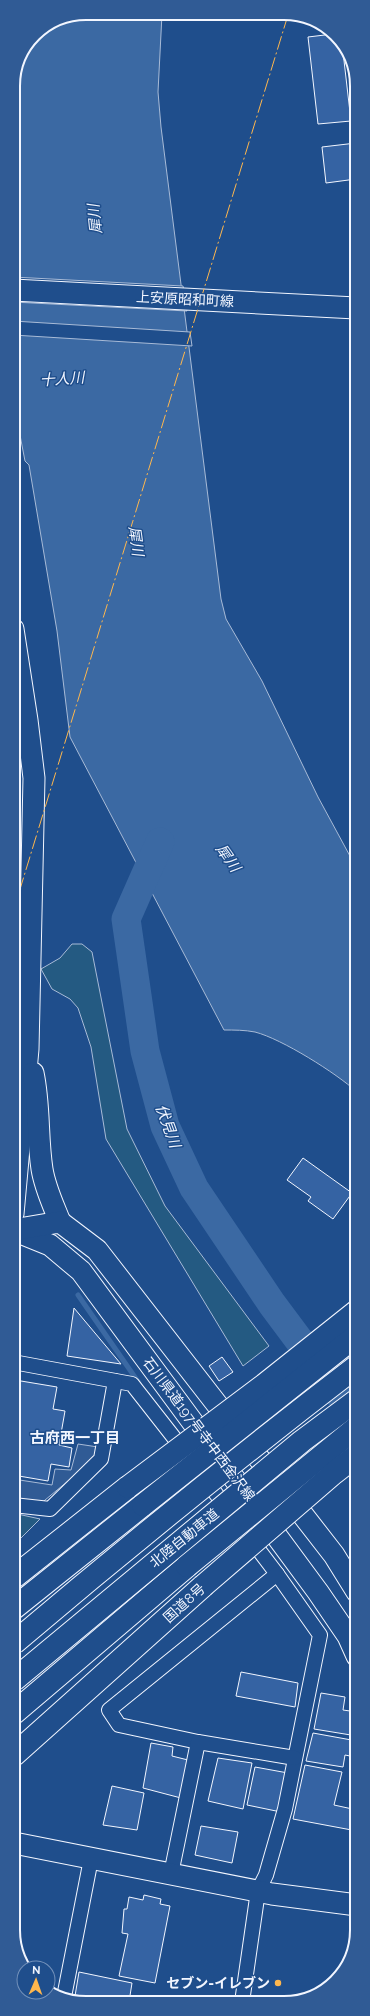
<svg xmlns="http://www.w3.org/2000/svg" width="370" height="2016" font-family="Raleway,'Noto Sans JP',sans-serif">
	<rect width="100%" height="100%" fill="#1f4e8c"/>
	<g fill="#245a82" stroke="#a8bbd7">
		<polygon points="72,944 82,944 92,952 127,1129 165,1206 269,1346 243,1366 106,1139 91,1047 78,1008 70,999 52,989 41,969 60,958"/>
		<polygon points="13,1513 40,1519 21,1538 13,1527"/>
	</g>
	<polygon fill="#305b95" stroke="#a8bbd7" points="78,1444 98,1447 97,1457 39,1505 13,1500 13,1479 52,1485 55,1469 71,1470"/>
	<path fill="#3b69a3" stroke="#a8bbd7" d="M86 13 162 14 158 92 161 127 221 599 226 619 262 681 318 797 357 869V1092C336 1073 282 1039 255 1032 245 1030 234 1030 224 1030L70 737 57 631 29 465 25 461 13 399V81L35 34 58 18Z"/>
	<g fill="#1f4e8c" stroke="#a8bbd7">
		<polygon points="13,277 183,286 187,311 13,302"/>
		<polygon points="13,321 190,332 192,346 13,335"/>
	</g>
	<g fill="none" stroke-linecap="round" stroke-linejoin="round">
		<polyline stroke="#3b69a3" stroke-width="5" points="78,1295 139,1383"/>
		<polyline stroke="#3b69a3" stroke-width="29" points="160,842 126,919 145,1051 165,1126 194,1188 272,1304 357,1418"/>
	</g>
	<g fill="#3563a3" stroke="#f2f6ff">
		<polygon points="333,34 339,38 345,52 343,52 351,121 318,124 308,37"/>
		<polygon points="356,143 356,179 326,183 322,147"/>
		<polygon points="303,1158 352,1193 333,1219 308,1201 311,1197 287,1180"/>
		<polygon points="74,1308 121,1364 67,1356"/>
		<polygon points="222,1357 233,1372 219,1381 209,1366"/>
		<polygon points="15,1380 57,1387 53,1409 65,1411 59,1445 72,1448 69,1467 51,1464 48,1481 13,1475 13,1389"/>
		<polygon points="241,1672 298,1683 295,1707 236,1696"/>
		<polygon points="321,1693 345,1697 343,1710 357,1712 357,1736 314,1729"/>
		<polygon points="313,1733 357,1741 355,1757 345,1755 343,1767 306,1761"/>
		<polygon points="151,1743 173,1747 172,1756 188,1760 181,1798 143,1788"/>
		<polygon points="218,1758 252,1763 243,1809 208,1801"/>
		<polygon points="305,1765 342,1772 334,1805 357,1810 357,1831 293,1819"/>
		<polygon points="255,1767 288,1773 281,1812 247,1805"/>
		<polygon points="112,1786 144,1793 137,1830 103,1825"/>
		<polygon points="201,1826 238,1832 232,1863 195,1855"/>
		<polygon points="144,1895 161,1899 160,1904 170,1906 155,1983 119,1976 128,1934 122,1933 124,1909 127,1909 129,1897 143,1900"/>
		<polygon points="79,1972 132,1983 129,2002 74,2002"/>
	</g>
	<g fill="none" stroke-linecap="round" stroke-linejoin="round">
		<g stroke="#f2f6ff" stroke-width="16">
			<g id="street">
				<polyline points="13,1040 28,1049"/>
				<polyline points="13,1362 132,1384 186,1453"/>
				<polyline points="204,1478 277,1574 320,1635 285,1809 266,1875 258,1891 242,2002"/>
				<polyline points="13,1505 50,1509 101,1459 115,1381"/>
				<polyline points="198,1742 119,1725 109,1710 277,1574"/>
				<polyline points="171,1874 198,1742 295,1758"/>
				<polyline points="64,1997 91,1859"/>
			</g>
		</g>
		<g stroke="#f2f6ff" stroke-width="23">
			<g id="secondary">
				<polyline points="13,290 356,308"/>
				<polyline points="13,629 27,720 34,778 28,1049 13,1214"/>
				<path d="M33 1073C40 1106 37 1137 42 1169 45 1188 53 1204 60 1222"/>
				<polyline points="13,1230 50,1245 81,1271 318,1592 348,1636 357,1656"/>
				<polyline points="13,1230 60,1222 97,1250 334,1555 357,1592"/>
				<polyline points="14,1843 272,1894 357,1905"/>
			</g>
		</g>
		<g stroke="#f2f6ff" stroke-width="24">
			<g id="highway">
				<polyline points="14,1577 128,1487"/>
				<polyline points="14,1608 143,1505"/>
				<polyline points="14,1713 187,1566"/>
				<polyline points="14,1755 203,1586"/>
			</g>
		</g>
		<use href="#street" stroke="#1f4e8c" stroke-width="14"/>
		<use href="#secondary" stroke="#1f4e8c" stroke-width="21"/>
		<use href="#highway" stroke="#1f4e8c" stroke-width="22"/>
		<g stroke="#f2f6ff" stroke-width="24" stroke-linecap="butt">
			<g id="highway-bridge">
				<polyline points="128,1487 264,1385 357,1311"/>
				<polyline points="143,1505 357,1335"/>
				<polyline points="187,1566 357,1427"/>
				<polyline points="203,1586 334,1473 357,1455"/>
				<path d="M14 1643C126 1548 240 1456 357 1366"/>
				<polyline points="14,1680 302,1441 357,1400"/>
			</g>
		</g>
		<use href="#highway-bridge" stroke="#1f4e8c" stroke-width="22"/>
		<polyline stroke="#ffb74d" stroke-width="1" stroke-dasharray="14 3 2 3" stroke-linecap="butt" points="13,912 288,15"/>
	</g>
	<circle fill="#ffb74d" stroke="#1f4e8c" stroke-width="1.5" cx="278" cy="1983" r="4"/>
	<g text-anchor="middle" stroke-width="3" stroke-linejoin="round" paint-order="stroke">
		<g font-size="14" fill="#f2f6ff" stroke="#1f4e8c">
			<text transform="translate(185 299) rotate(3)" y="5">上安原昭和町線</text>
			<text transform="translate(199 1429) rotate(53)" y="5">石川県道197号寺中西金沢線</text>
			<text transform="translate(184 1538) rotate(-39)" y="5">北陸自動車道</text>
			<text transform="translate(184 1603) rotate(-42)" y="5">国道8号</text>
		</g>
		<g font-size="14" font-weight="bold" fill="#f2f6ff" stroke="#1f4e8c" text-anchor="end">
			<text x="270" y="1988">セブン-イレブン</text>
		</g>
		<g font-size="15" font-style="italic" fill="#f2f6ff" stroke="#1f4e8c">
			<text transform="translate(95 219) rotate(-96)" y="5">犀川</text>
			<text transform="translate(62 379) rotate(-4)" y="5">十人川</text>
			<text transform="translate(136 541) rotate(82)" y="5">犀川</text>
			<text transform="translate(228 858) rotate(55)" y="5">犀川</text>
			<text transform="translate(168 1126) rotate(70)" y="5">伏見川</text>
		</g>
		<g font-size="15" font-weight="bold" fill="#f2f6ff" stroke="#1f4e8c">
			<text x="75" y="1443">古府西一丁目</text>
		</g>
	</g>
	<path d="M0 0H370V2016H0ZM86 20H284A66 66 0 0 1 350 86V1930A66 66 0 0 1 284 1996H86A66 66 0 0 1 20 1930V86A66 66 0 0 1 86 20Z" fill="#305b95" fill-rule="evenodd"/>
	<path fill="none" stroke="#f2f6ff" stroke-width="2" d="M86 20H284A66 66 0 0 1 350 86V1930A66 66 0 0 1 284 1996H86A66 66 0 0 1 20 1930V86A66 66 0 0 1 86 20Z"/>
	<g transform="translate(36 1980) rotate(2)"><circle r="19" fill="#1f4e8c" stroke="#7391ba"/>
	<path d="M0-3L7 15L0 10L-7 15Z" fill="#ffb74d"/>
	<text y="-6" font-size="11" font-weight="bold" text-anchor="middle" fill="#f2f6ff">N</text>
	</g>
</svg>
